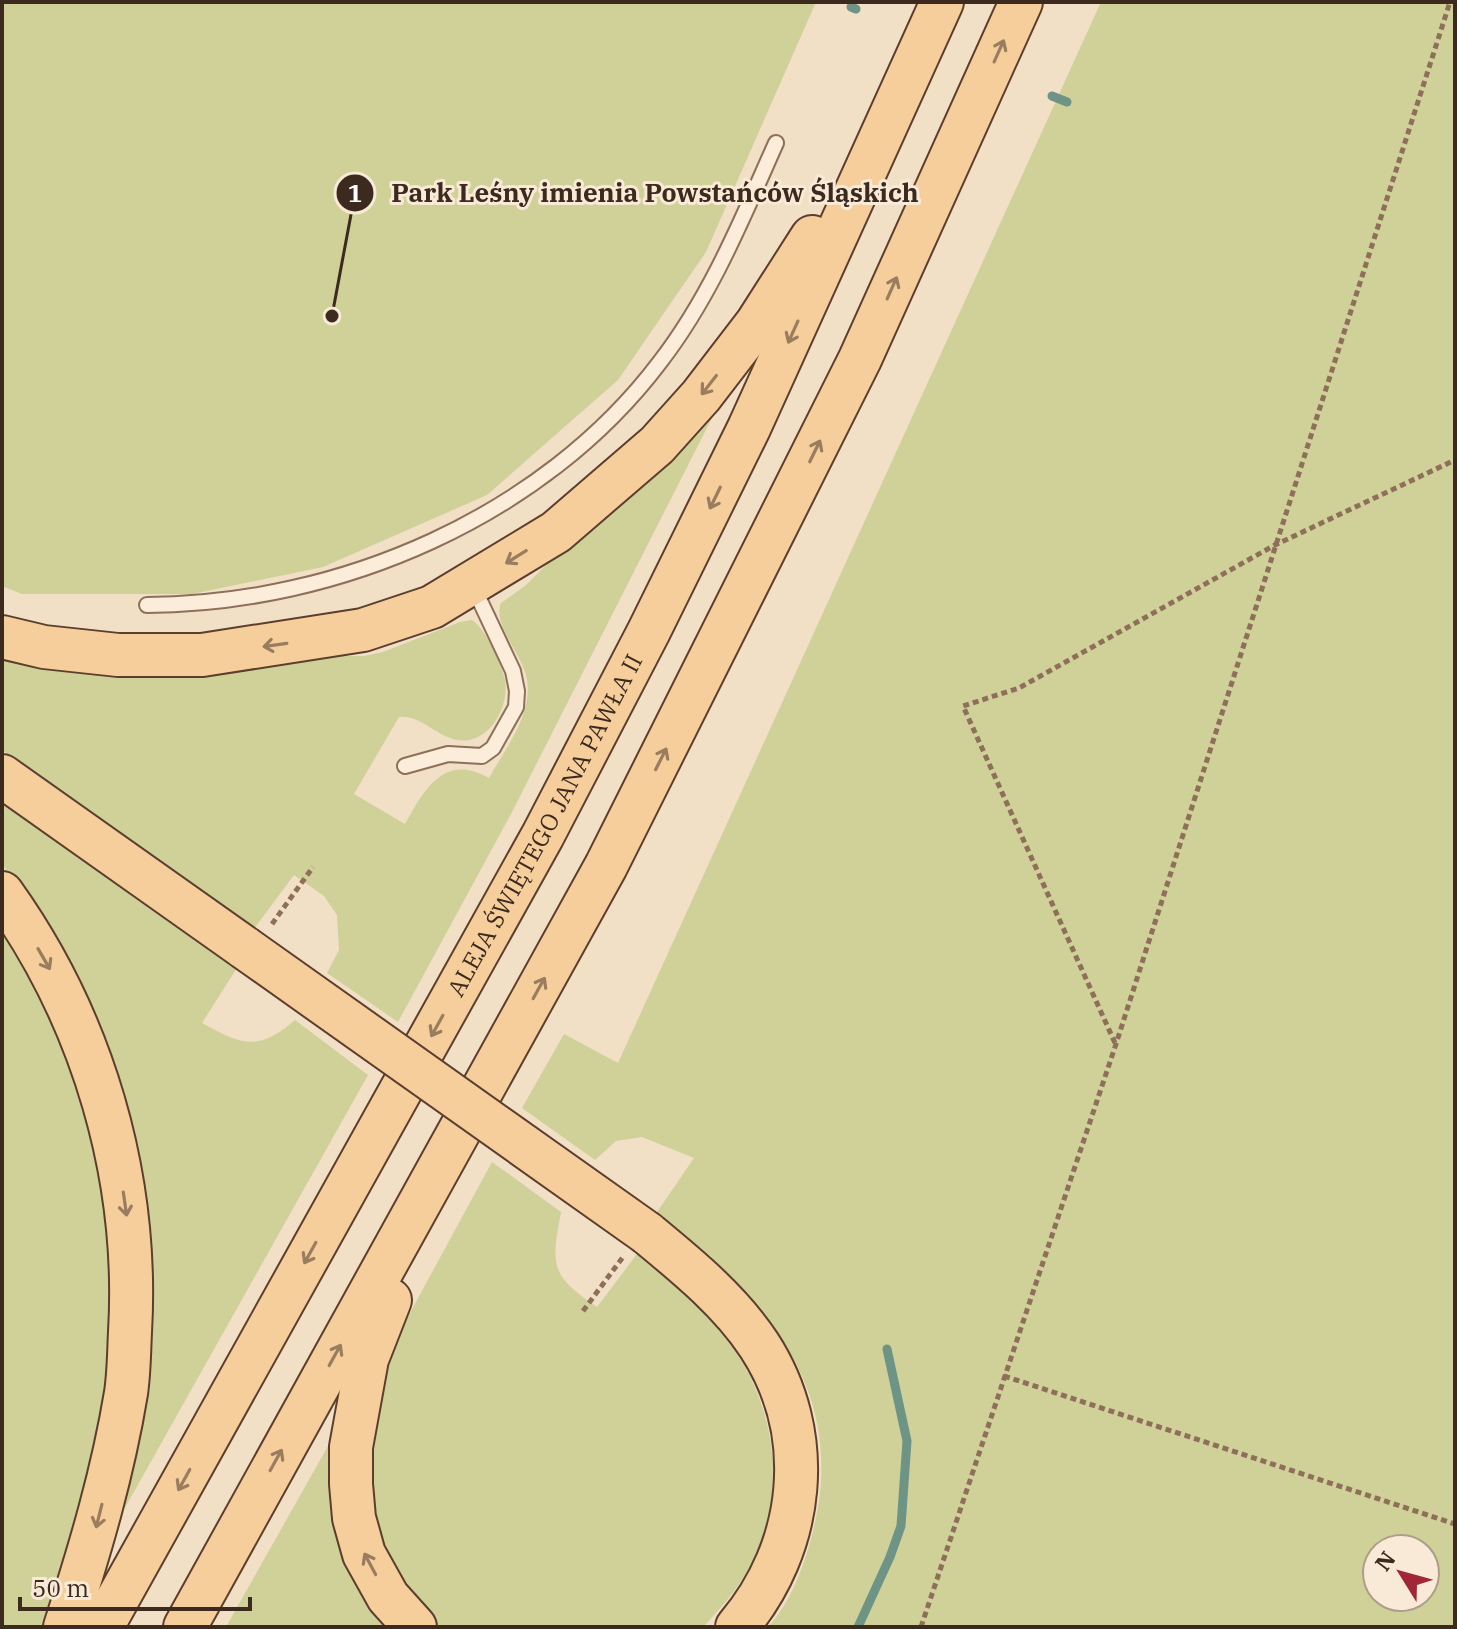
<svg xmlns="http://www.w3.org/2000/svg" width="1457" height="1629" font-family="'IBM Plex Serif',serif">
	<rect width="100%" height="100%" fill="#f1dfc6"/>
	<g fill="#d0d099" fill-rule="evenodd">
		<polygon points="2,2 816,2 706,252 618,380 487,495 323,567 192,594 22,594 2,586"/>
		<path d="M1101 2H1455V1627H768C792 1601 806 1561 814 1527 848 1384 760 1294 655 1215L694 1158 642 1137 616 1141 595 1160 522 1108 564 1034 618 1063ZM1377 1549H1425V1597H1377Z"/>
		<path d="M715 412 511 814 398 1022 327 973 339 950 337 915 324 896 294 875 253 930 2 750V655L364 656 383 652 460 622 472 620C487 631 501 662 505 680 509 704 494 735 469 740 442 745 424 714 399 717L354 794 405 824C424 790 444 752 489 778 505 749 533 715 527 679 523 656 492 624 501 603L525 586 569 542Z"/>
		<path d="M2 801 237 968 202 1023C242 1045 258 1052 295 1020L368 1075 117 1522 147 1330 33 906 2 864Z"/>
		<polygon points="2,919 71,1054 108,1195 115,1320 101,1441 45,1627 2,1627"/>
		<path d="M492 1162 561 1212C551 1266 550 1275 597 1307L637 1254C670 1281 704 1309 730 1344 777 1407 789 1499 749 1569 736 1591 720 1609 703 1627H440L406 1592 376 1535 368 1460 383 1377 398 1335Z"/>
		<polygon points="331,1445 330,1478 333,1508 388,1627 226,1627 328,1446"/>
	</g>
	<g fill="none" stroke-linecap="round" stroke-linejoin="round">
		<g stroke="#6d9485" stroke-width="9">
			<polyline points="851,7 856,9"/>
			<polyline points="1052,96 1067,102"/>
			<polyline points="858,1627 890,1557 901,1526 907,1441 887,1349"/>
		</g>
		<g stroke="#8e6f5a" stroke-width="18">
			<g id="lane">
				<path d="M147 605C339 604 543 517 660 362 711 296 742 219 776 143"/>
				<polyline points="405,766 448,754 482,756 493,748 516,707 517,691 513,671 472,584"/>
			</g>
		</g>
		<g stroke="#5c3e2e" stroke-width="46">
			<g id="primary">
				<polyline points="2,637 44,647 118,655 202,655 363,630 432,607 556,532 657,445 701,396 757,323 812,237"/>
				<polyline points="2,776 245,948"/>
				<path d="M2 893C93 1020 139 1177 130 1332 129 1352 129 1373 126 1393 113 1472 90 1550 65 1627"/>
				<path d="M647 1233C687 1266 730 1301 759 1345 817 1434 805 1547 737 1627"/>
				<polyline points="390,1300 367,1359 351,1447 351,1484 354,1518 364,1554 388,1597 415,1627"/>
				<path id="s1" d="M102 1627 543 835 649 631 749 428 942 2"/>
				<polyline points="185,1627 606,866 860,359 1021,2"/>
			</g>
		</g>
		<g stroke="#8e6f5a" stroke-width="5" stroke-dasharray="6 4" stroke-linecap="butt">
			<polyline points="272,924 313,867"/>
			<polyline points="1115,1043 963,706 1019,688 1275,545 1455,460"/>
			<polyline points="583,1311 623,1257"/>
			<polyline points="1004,1376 1455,1524"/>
			<polyline points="921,1627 1116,1044 1450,2"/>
		</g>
		<use href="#lane" stroke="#fbedda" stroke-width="14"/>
		<use href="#primary" stroke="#f6ce9c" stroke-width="42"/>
		<g stroke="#5c3e2e" stroke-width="46" stroke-linecap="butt">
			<polyline id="primary-bridge" points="245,948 647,1233"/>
		</g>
		<use href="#primary-bridge" stroke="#f6ce9c" stroke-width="42"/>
	</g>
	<defs><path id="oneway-shaft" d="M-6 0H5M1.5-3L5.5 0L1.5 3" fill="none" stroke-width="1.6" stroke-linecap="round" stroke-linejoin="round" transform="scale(2)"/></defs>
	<g stroke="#9a7c5e">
		<use href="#oneway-shaft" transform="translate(999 51) rotate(-66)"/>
		<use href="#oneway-shaft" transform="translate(892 288) rotate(-66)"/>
		<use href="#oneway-shaft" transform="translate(793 332) rotate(114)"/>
		<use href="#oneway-shaft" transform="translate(709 385) rotate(128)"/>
		<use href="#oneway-shaft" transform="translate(815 451) rotate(-64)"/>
		<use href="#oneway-shaft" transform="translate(715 498) rotate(116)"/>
		<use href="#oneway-shaft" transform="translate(516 557) rotate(148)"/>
		<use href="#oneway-shaft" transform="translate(275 645) rotate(172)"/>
		<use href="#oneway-shaft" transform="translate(661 759) rotate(-63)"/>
		<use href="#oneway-shaft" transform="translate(44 959) rotate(60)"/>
		<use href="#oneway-shaft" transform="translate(539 988) rotate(-61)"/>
		<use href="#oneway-shaft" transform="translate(437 1026) rotate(119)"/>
		<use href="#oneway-shaft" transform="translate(125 1204) rotate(82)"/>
		<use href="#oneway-shaft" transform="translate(310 1253) rotate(119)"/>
		<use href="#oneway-shaft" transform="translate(335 1355) rotate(-61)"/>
		<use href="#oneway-shaft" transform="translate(276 1460) rotate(-61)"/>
		<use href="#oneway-shaft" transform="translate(184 1480) rotate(119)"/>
		<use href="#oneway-shaft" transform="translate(99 1516) rotate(104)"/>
		<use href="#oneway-shaft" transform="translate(370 1564) rotate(-118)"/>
	</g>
	<g text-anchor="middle" stroke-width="6" stroke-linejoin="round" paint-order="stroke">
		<g font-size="24" fill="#3d2a1f" stroke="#f8ead6">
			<text dy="8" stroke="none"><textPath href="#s1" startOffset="916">ALEJA ŚWIĘTEGO JANA PAWŁA II</textPath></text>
		</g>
	</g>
	<path fill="none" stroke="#3d2a1f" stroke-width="3" d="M332 316L355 193"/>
	<g fill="#3d2a1f" stroke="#f8ead6" stroke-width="3">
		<circle cx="332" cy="316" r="8"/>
		<circle cx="355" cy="193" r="20"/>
	</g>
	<g font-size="24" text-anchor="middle" font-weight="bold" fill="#fff">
		<text x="355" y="202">1</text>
	</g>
	<g font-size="26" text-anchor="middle" font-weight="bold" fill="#3d2a1f" stroke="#f8ead6" stroke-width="6" stroke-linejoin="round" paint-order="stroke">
		<text x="655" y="202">Park Leśny imienia Powstańców Śląskich</text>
	</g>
	<rect width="1457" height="1629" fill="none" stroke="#3d2a1f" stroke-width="8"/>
	<g transform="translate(1401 1573) rotate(307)"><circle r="38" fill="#f8ead6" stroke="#ad9d8d" stroke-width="2"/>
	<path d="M0-6L14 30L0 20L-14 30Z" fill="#a12637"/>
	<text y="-12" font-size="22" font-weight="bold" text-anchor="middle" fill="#3d2a1f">N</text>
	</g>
	<path d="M20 1597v12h230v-12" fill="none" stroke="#3d2a1f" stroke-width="4"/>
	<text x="32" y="1597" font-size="24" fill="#3d2a1f" stroke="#f8ead6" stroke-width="6" paint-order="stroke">50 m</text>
</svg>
